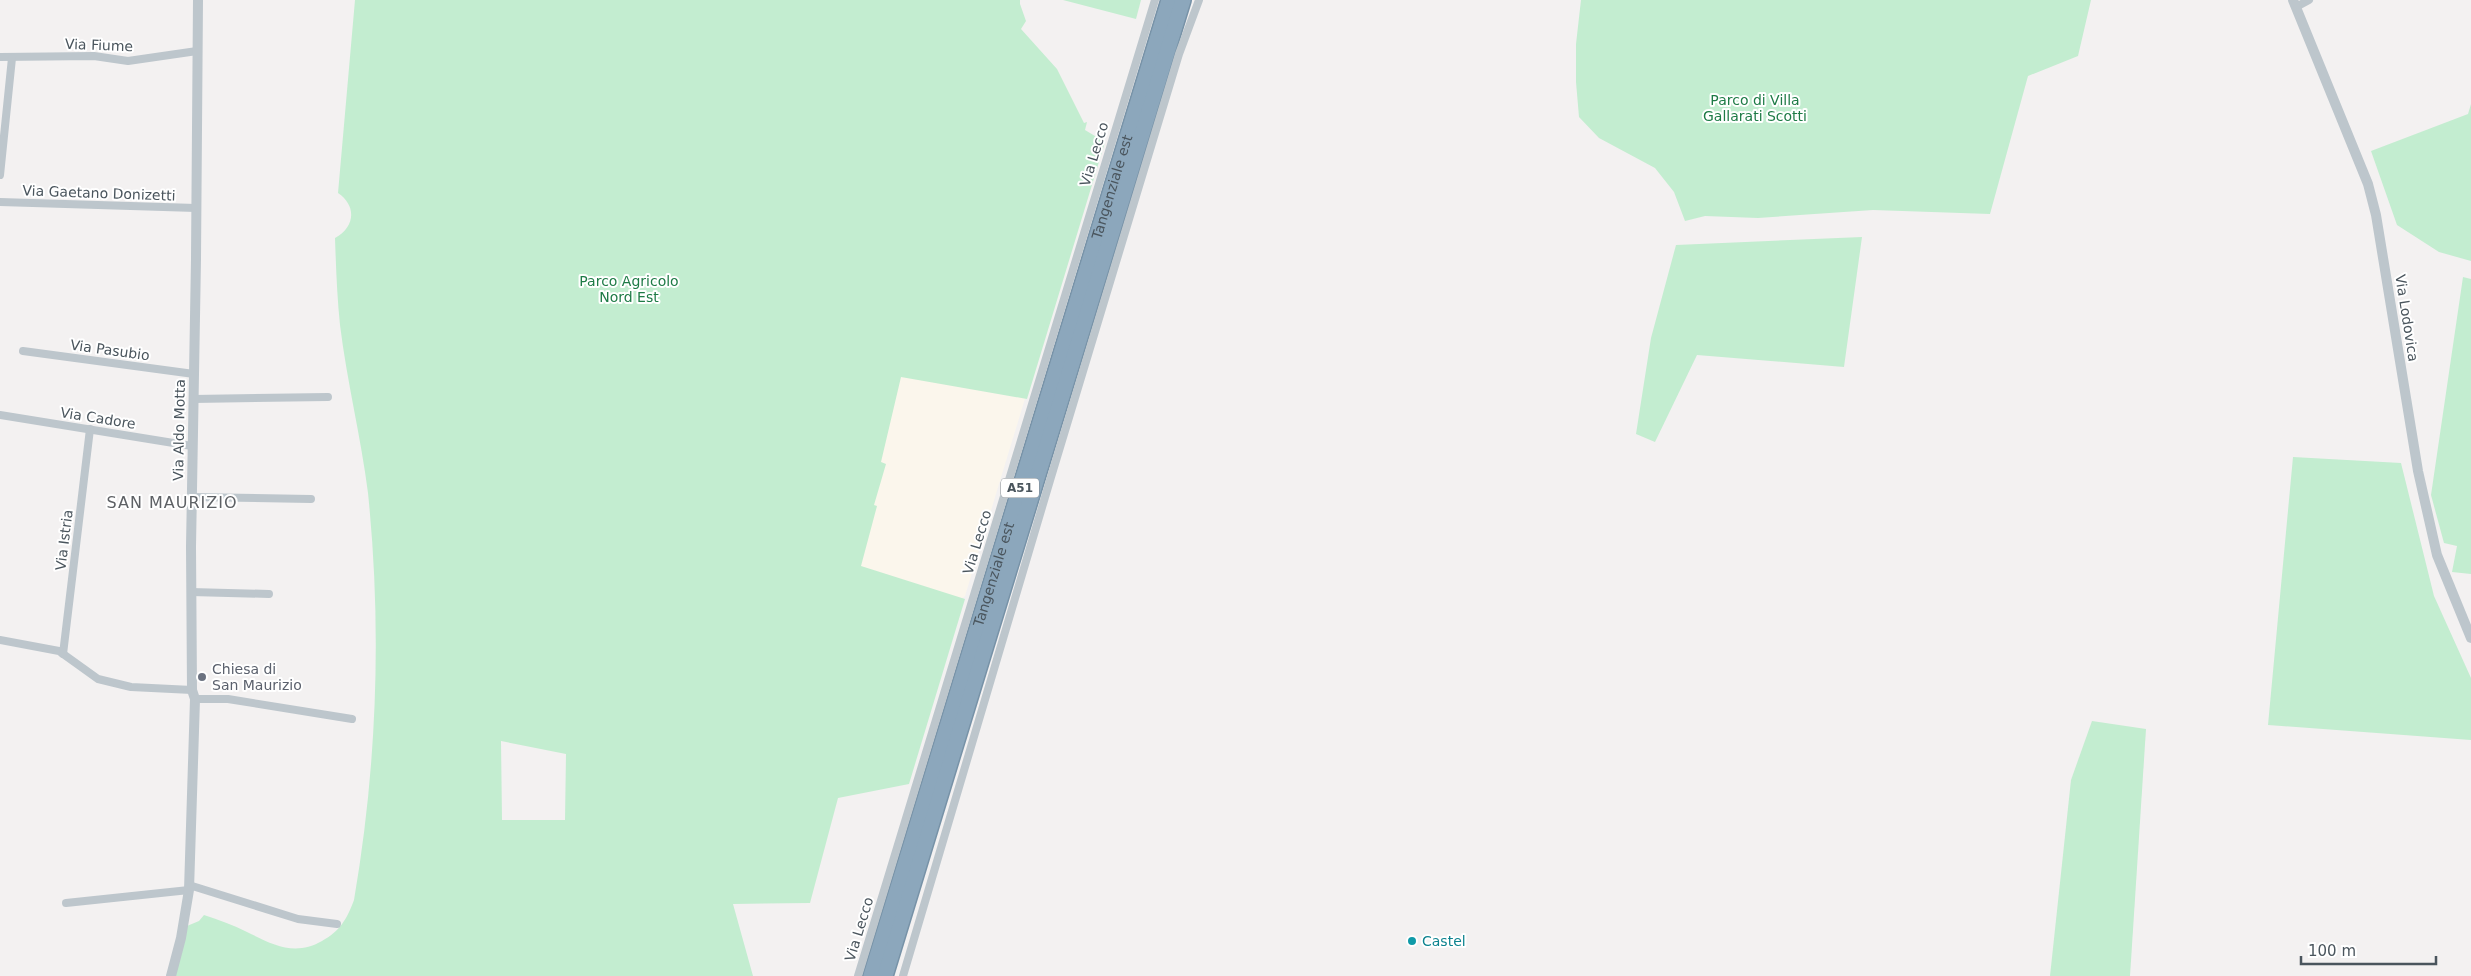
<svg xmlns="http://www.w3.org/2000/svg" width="2471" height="976" font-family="'DejaVu Sans',sans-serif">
	<rect width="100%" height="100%" fill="#f3f1f1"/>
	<polygon fill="#fbf6ec" points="902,298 1051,313 965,596 947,609 856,567"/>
	<g fill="#c3edd0" fill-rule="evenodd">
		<path d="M355 0H1020V4L1026 21 1021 29 1057 69 1084 123 1087 122 1085 130 1105 142 1027 399 901 377 881 462 886 464 874 505 877 506 861 566 965 599 909 784 838 798 810 903 733 904 753 976H166L187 926 199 921 204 915C219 920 233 925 247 932 272 944 294 957 322 941 340 931 347 919 354 900 377 766 382 629 368 493 361 437 347 382 340 325 337 296 336 267 335 238 355 227 357 206 338 193ZM501 741 566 754 565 820H502Z"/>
		<polygon points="1063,0 1141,0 1136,19"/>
		<polygon points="1581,0 2091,0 2078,56 2028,76 1990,214 1873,210 1758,218 1705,216 1685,221 1674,192 1655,168 1599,138 1579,117 1576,82 1576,44"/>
		<polygon points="2471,104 2471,261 2439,252 2397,225 2371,151 2468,114"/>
		<polygon points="1862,237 1844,367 1697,355 1655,442 1636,434 1651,338 1676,245"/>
		<polygon points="2463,277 2471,279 2471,574 2452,572 2457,546 2444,543 2431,495"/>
		<polygon points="2293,457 2401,463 2434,596 2471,678 2471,740 2268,725"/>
		<polygon points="2092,721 2146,729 2130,976 2050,976 2071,780"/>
	</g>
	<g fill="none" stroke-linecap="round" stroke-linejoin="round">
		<g stroke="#7792a7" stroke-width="18">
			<g id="motorway">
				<path id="s1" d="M871 976 1169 0"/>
				<polyline points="885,976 1183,0"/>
			</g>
		</g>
		<g stroke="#bdc6cc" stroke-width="8">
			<polyline points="2296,7 2309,0"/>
			<polyline points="0,57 94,56 128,61 197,51"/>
			<polyline points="0,175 12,58"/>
			<polyline points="0,202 196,208"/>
			<polyline points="23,351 194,374"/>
			<polyline points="193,399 328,397"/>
			<polyline points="0,415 192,446"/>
			<polyline points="191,497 311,499"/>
			<polyline points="191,592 269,594"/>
			<polyline points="0,640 59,651 98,679 131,687 192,690"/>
			<polyline points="63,654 90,429"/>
			<polyline points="195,699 228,699 352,719"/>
			<polyline points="189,885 298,919 337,924"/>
			<polyline points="66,903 189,890"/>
			<polyline points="858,976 1155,0"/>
			<polyline points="903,976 1051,477 1179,54 1199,0"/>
		</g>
		<g stroke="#bdc6cc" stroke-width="10">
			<polyline points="2293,0 2368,184 2376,215 2418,471 2437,555 2471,638"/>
			<polyline points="171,976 181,938 189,890 195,699 192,690 191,547 196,259 198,0"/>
		</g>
		<use href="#motorway" stroke="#8ca7bc" stroke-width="15"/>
	</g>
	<circle fill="#6b7280" stroke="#fff" stroke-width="2" cx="202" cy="677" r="5"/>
	<circle fill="#0f9aa8" stroke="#fff" stroke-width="2" cx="1412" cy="941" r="5"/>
	<g text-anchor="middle" stroke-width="4" stroke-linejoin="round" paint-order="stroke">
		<rect fill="#fff" stroke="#80888e" stroke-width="1" x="1001" y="478.5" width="38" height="19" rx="4"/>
		<g font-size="12" font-weight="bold" fill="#4a555d">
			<text x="1020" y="492">A51</text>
		</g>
		<g font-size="14" fill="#4a555d" stroke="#fff">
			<text transform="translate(99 45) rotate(2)" y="5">Via Fiume</text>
			<text transform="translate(1094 154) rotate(-73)" y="5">Via Lecco</text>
			<text dy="5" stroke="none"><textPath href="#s1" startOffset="825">Tangenziale est</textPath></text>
			<text transform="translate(99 193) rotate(2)" y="5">Via Gaetano Donizetti</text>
			<text transform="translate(2407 318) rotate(81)" y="5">Via Lodovica</text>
			<text transform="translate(110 350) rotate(8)" y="5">Via Pasubio</text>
			<text transform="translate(98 418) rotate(9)" y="5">Via Cadore</text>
			<text transform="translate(179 430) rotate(-89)" y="5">Via Aldo Motta</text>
			<text transform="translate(64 540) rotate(-83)" y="5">Via Istria</text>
			<text transform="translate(977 542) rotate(-73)" y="5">Via Lecco</text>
			<text dy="5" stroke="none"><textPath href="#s1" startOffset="420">Tangenziale est</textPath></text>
			<text transform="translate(859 929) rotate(-73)" y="5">Via Lecco</text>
		</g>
		<g font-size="14" fill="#1e7b46" stroke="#fff">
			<text x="1755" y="105">Parco di Villa<tspan x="1755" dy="16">Gallarati Scotti</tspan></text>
			<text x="629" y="286">Parco Agricolo<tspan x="629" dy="16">Nord Est</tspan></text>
		</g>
		<g font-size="14" fill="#5b616d" stroke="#fff" text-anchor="start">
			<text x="212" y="674">Chiesa di<tspan x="212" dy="16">San Maurizio</tspan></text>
		</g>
		<g font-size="14" fill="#0d838f" stroke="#fff" text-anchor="start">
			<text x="1422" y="946">Castel</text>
		</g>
		<g font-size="16" letter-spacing="1" fill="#5e6165" stroke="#fff">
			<text x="172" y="508">SAN MAURIZIO</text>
		</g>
	</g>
	<path d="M2301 956v8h135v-8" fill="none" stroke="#4a555d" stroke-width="2.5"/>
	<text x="2308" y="956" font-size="15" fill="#4a555d" stroke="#ffffff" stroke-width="4" paint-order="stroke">100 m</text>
</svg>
